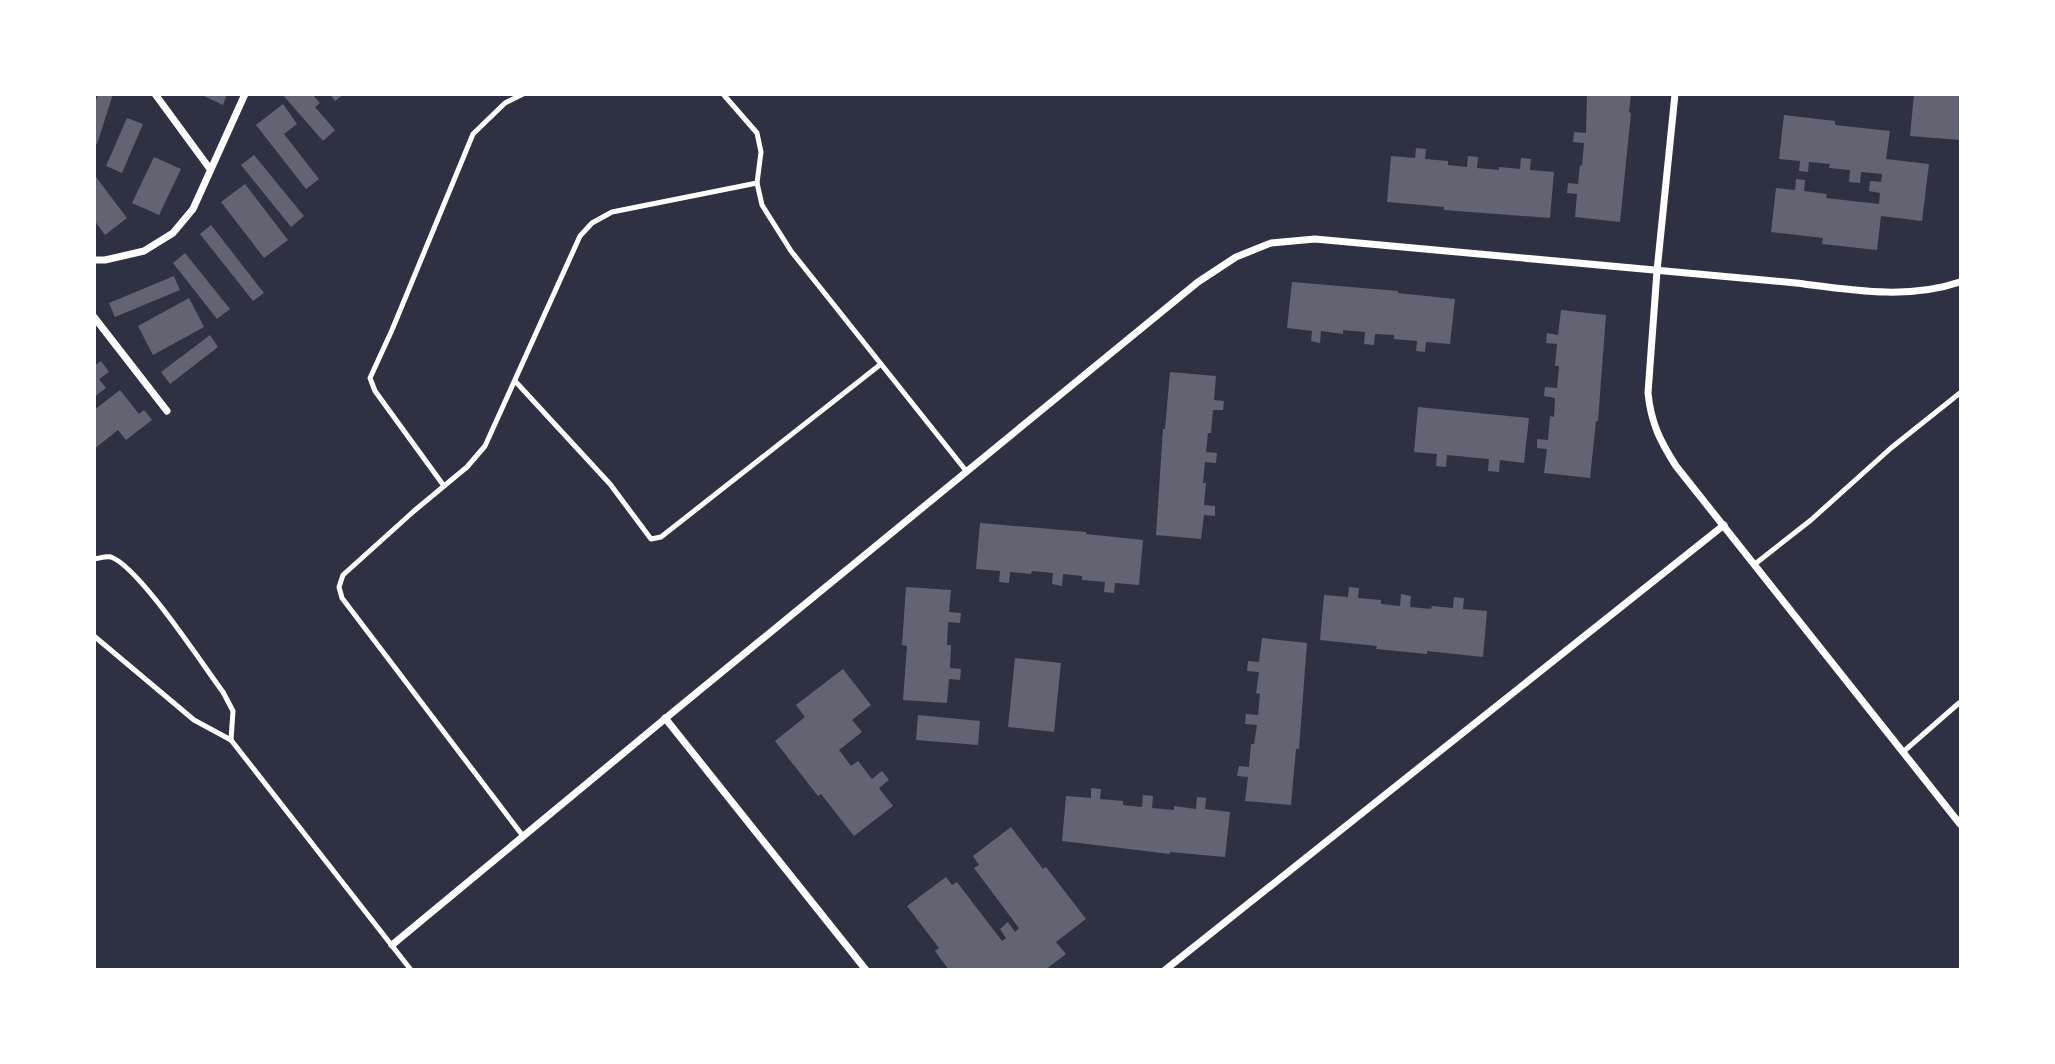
<svg xmlns="http://www.w3.org/2000/svg" width="2055" height="1064" font-family="Roboto,sans-serif">
	<rect width="100%" height="100%" fill="#2d3142"/>
	<g fill="#626471">
		<polygon points="98,94 113,94 97,144 94,143 94,106"/>
		<polygon points="200,94 227,94 223,105"/>
		<polygon points="282,94 312,94 320,103 315,107 335,130 323,141"/>
		<polygon points="330,94 344,94 335,101"/>
		<polygon points="1587,94 1631,94 1629,112 1631,113 1620,222 1575,217 1577,194 1567,193 1568,183 1578,184 1580,165 1582,166 1584,143 1573,142 1574,132 1586,133"/>
		<polygon points="1914,94 1960,94 1960,140 1910,136"/>
		<polygon points="283,104 297,124 284,134 319,179 306,189 256,125"/>
		<polygon points="1784,115 1835,121 1835,125 1890,131 1886,159 1929,164 1922,221 1881,216 1877,250 1822,244 1823,238 1771,232 1776,188 1795,190 1796,179 1805,180 1804,191 1827,194 1826,198 1879,204 1880,193 1869,191 1870,181 1881,182 1882,174 1861,172 1860,183 1849,182 1850,170 1829,168 1830,164 1809,162 1808,172 1799,171 1800,161 1779,159"/>
		<polygon points="127,118 143,124 122,173 106,166"/>
		<polygon points="1416,148 1426,149 1425,159 1448,161 1448,165 1467,167 1468,156 1478,157 1477,168 1499,170 1499,167 1520,169 1521,158 1531,159 1530,170 1554,172 1550,218 1444,210 1444,207 1387,202 1391,156 1415,158"/>
		<polygon points="254,155 304,216 291,227 241,165"/>
		<polygon points="154,157 181,169 159,215 132,203"/>
		<polygon points="96,177 127,218 105,235 94,220 94,178"/>
		<polygon points="245,184 288,240 264,258 221,202"/>
		<polygon points="211,225 264,293 253,301 200,234"/>
		<polygon points="185,253 230,309 217,319 173,263"/>
		<polygon points="174,276 180,290 115,317 109,303"/>
		<polygon points="1292,282 1398,291 1398,293 1455,299 1450,344 1426,342 1425,352 1416,351 1417,341 1394,339 1394,335 1375,334 1374,345 1364,344 1365,332 1343,330 1343,334 1321,331 1320,343 1311,341 1312,331 1287,328"/>
		<polygon points="189,298 204,327 153,355 138,326"/>
		<polygon points="1561,310 1606,315 1598,421 1596,421 1590,478 1544,473 1547,449 1537,448 1537,439 1548,440 1550,416 1554,417 1555,398 1544,396 1545,387 1557,388 1559,366 1555,366 1557,344 1546,343 1547,333 1558,335"/>
		<polygon points="210,335 218,347 170,384 161,372"/>
		<polygon points="101,361 109,372 99,379 106,388 94,397 94,366"/>
		<polygon points="1170,372 1216,376 1214,400 1224,401 1223,410 1213,410 1211,433 1208,433 1206,452 1217,453 1216,463 1205,462 1203,483 1206,483 1204,505 1215,506 1215,516 1204,515 1201,539 1156,535 1163,429 1165,429"/>
		<polygon points="120,390 139,414 144,410 152,420 126,440 118,430 94,449 94,410"/>
		<polygon points="1418,407 1529,418 1524,463 1500,460 1499,472 1488,471 1489,459 1447,455 1446,467 1436,466 1437,454 1414,452"/>
		<polygon points="980,523 1086,532 1086,534 1143,540 1139,585 1115,583 1114,593 1104,592 1105,582 1082,580 1082,576 1063,574 1062,586 1052,584 1053,573 1032,571 1031,574 1010,572 1009,583 999,582 1000,571 976,569"/>
		<polygon points="906,587 951,590 949,612 961,613 960,623 948,622 947,645 951,645 950,668 961,669 960,680 949,679 947,703 903,700 907,646 902,645"/>
		<polygon points="1349,587 1359,588 1358,598 1381,600 1381,604 1400,606 1401,594 1411,596 1410,607 1431,609 1432,606 1453,608 1454,597 1464,598 1463,609 1487,611 1483,657 1427,651 1427,654 1376,649 1377,646 1320,640 1324,595 1348,597"/>
		<polygon points="1262,638 1307,643 1299,749 1296,749 1291,805 1245,801 1248,777 1237,776 1239,766 1249,767 1251,744 1254,744 1257,725 1245,724 1246,714 1258,715 1260,694 1256,693 1259,672 1247,671 1248,661 1259,662"/>
		<polygon points="1015,658 1061,663 1054,732 1008,727"/>
		<polygon points="843,669 871,705 852,720 862,732 839,750 851,766 858,761 872,779 882,771 889,780 879,788 893,806 854,836 821,794 818,796 775,741 805,717 796,705"/>
		<polygon points="918,715 980,721 978,745 916,740"/>
		<polygon points="1091,788 1101,789 1100,799 1123,801 1123,805 1142,807 1143,795 1153,796 1152,808 1174,810 1174,806 1196,809 1197,797 1206,798 1205,809 1230,812 1225,857 1170,852 1170,854 1062,841 1066,796 1091,798"/>
		<polygon points="1011,827 1043,869 1046,867 1086,919 1056,942 1066,954 1045,970 949,970 935,951 939,948 907,906 946,877 952,885 957,882 1002,941 1006,938 1000,929 1008,922 1015,932 1019,928 974,868 979,865 973,856"/>
	</g>
	<g fill="none" stroke-linecap="round" stroke-linejoin="round">
		<g stroke="#fff" stroke-width="5">
			<polyline points="723,94 757,133 761,152 757,183"/>
			<polyline points="515,381 610,484 651,539 661,537 881,364"/>
			<polyline points="444,486 375,391 370,378 392,330 473,134 505,103 523,94"/>
			<path d="M94 559C100 558 106 556 111 557 139 567 202 664 223 692L233 711 231 740"/>
			<polyline points="1755,564 1811,520 1891,448 1960,393"/>
			<polyline points="94,636 194,720 231,740 411,970"/>
			<polyline points="1903,752 1959,703"/>
			<polyline points="523,836 342,598 339,587 343,575 414,511 467,467 485,446 580,236 592,223 612,212 757,183 762,205 791,251 967,472"/>
		</g>
		<g stroke="#fff" stroke-width="7">
			<polyline points="155,94 210,169"/>
			<path d="M1675 94 1657 271 1648 393C1651 423 1660 441 1676 466L1960 824"/>
			<polyline points="94,260 105,260 144,251 173,233 193,209 245,94"/>
			<polyline points="94,317 167,411"/>
			<polyline points="665,718 866,970"/>
			<path d="M392 945 678 708 1198 282 1236 257 1271 243 1315 239 1796 283C1851 290 1907 300 1960 282"/>
			<polyline points="1165,970 1724,525"/>
		</g>
	</g>
	<rect width="2055" height="1064" fill="none" stroke="#ffffff" stroke-width="192"/>
</svg>
